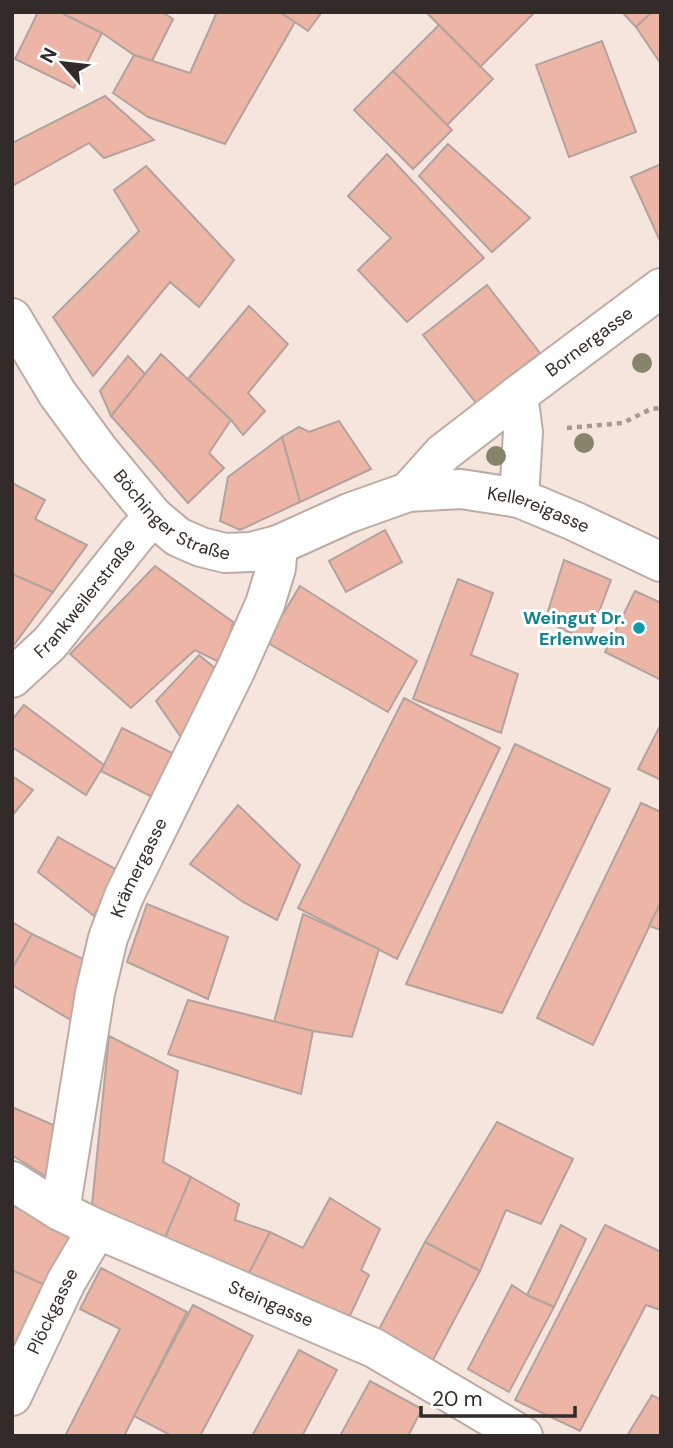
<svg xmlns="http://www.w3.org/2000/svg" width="673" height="1448" font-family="'DM Sans',sans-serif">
	<rect width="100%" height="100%" fill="#f6e5dd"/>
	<g fill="#ecb5a5" stroke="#b3a29d" stroke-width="2">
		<polygon points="38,12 60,12 102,33 74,88 15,59"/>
		<polygon points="60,12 162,12 173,19 152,61 134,55 102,33"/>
		<polygon points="217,12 280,12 295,22 225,144 148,117 113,93 134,55 190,73"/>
		<polygon points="280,12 322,12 308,31"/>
		<polygon points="426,12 535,12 480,67"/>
		<polygon points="622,12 652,12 636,27"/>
		<polygon points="652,12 661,12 661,64 636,27"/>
		<polygon points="439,25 493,79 447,125 393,71"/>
		<polygon points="602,41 636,132 569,157 536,65"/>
		<polygon points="393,71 452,130 413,169 354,110"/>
		<polygon points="105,96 154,140 104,158 89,143 12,186 12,143"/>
		<polygon points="448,144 530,218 492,252 419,176"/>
		<polygon points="387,154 484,258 407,322 358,270 391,238 348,196"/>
		<polygon points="661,164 661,243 631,177"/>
		<polygon points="146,166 234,260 199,307 170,282 93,376 53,317 139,231 114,190"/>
		<polygon points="487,285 540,353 476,403 423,335"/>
		<polygon points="249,306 288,344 248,393 265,411 243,435 231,420 188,379"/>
		<polygon points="161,354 231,420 209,453 224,468 188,503 111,416"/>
		<polygon points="128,356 145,374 111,416 100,391"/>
		<polygon points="339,421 371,469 300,502 282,437 299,427 309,432"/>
		<polygon points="282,437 300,502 240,530 220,521 228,477"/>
		<polygon points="12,483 45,500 35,519 87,545 53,592 12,574"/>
		<polygon points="385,530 402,562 346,592 329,561"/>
		<polygon points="564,560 611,580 588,641 545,621"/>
		<polygon points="155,566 233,622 223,664 195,650 131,708 70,654"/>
		<polygon points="12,574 53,592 13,646 12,645"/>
		<polygon points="458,579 493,593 471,655 518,674 501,733 413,699"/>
		<polygon points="300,586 417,661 388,712 266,642"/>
		<polygon points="635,591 661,603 661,680 605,652"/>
		<polygon points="199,655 221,673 183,740 156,701"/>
		<polygon points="404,698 500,748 397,959 298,908"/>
		<polygon points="24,705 104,765 86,795 12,747 12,720"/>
		<polygon points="661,724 661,780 638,769"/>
		<polygon points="122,728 180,757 158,800 101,771"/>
		<polygon points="515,744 610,789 502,1013 406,984"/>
		<polygon points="12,776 33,790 12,816"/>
		<polygon points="641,803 661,812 661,902 593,1045 537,1018"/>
		<polygon points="238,805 300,865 277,920 243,902 190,864"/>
		<polygon points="58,837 117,870 94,916 38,872"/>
		<polygon points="661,902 661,930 649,926"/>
		<polygon points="147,904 228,937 208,999 127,962"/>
		<polygon points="303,914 379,949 352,1037 313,1031 274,1022"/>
		<polygon points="12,922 32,934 12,969"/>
		<polygon points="32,934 87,961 74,1022 12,985 12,969"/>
		<polygon points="188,1000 313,1031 301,1094 168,1054"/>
		<polygon points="109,1036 178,1071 163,1162 191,1177 164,1240 92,1205"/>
		<polygon points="12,1107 58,1127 48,1178 12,1155"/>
		<polygon points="497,1122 573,1159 541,1224 506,1210 480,1271 425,1242"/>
		<polygon points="191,1177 239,1204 235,1220 270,1232 247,1277 164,1240"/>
		<polygon points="330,1198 380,1229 361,1270 369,1275 347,1322 247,1277 270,1232 303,1248"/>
		<polygon points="14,1206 78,1243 49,1287 12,1270 12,1208"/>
		<polygon points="561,1225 586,1239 554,1307 527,1295"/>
		<polygon points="605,1225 661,1252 661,1310 646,1305 580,1431 515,1400"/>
		<polygon points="425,1242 480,1271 432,1362 377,1333"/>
		<polygon points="101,1268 187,1312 124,1436 65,1436 120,1329 80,1309"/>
		<polygon points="12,1270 49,1287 22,1347 12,1342"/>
		<polygon points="512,1285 527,1295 554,1307 509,1392 468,1369"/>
		<polygon points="193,1305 253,1336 200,1436 172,1436 134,1416"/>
		<polygon points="299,1350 337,1370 302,1436 252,1436"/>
		<polygon points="370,1381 422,1409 408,1436 340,1436"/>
		<polygon points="652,1395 661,1400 661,1436 627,1436"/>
	</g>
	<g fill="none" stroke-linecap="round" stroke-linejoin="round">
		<g stroke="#bcaca5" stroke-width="42">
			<g id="minor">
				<path id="s1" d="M12 318 57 393 98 449 154 517 178 537 201 547 225 553 251 552 278 545 349 513 408 492 461 489 519 498 574 521 661 562"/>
				<polyline points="518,395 523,432 519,498"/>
				<path id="s2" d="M408 492 443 453 518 395 661 288"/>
				<path id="s3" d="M12 678 50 643 137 534 154 517"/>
				<path id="s4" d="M12 1181 60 1211 97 1229 374 1348 523 1436"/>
				<path id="s5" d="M60 1211 95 993 108 938 124 896 236 669 265 604 276 568 278 545"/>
				<path id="s6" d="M12 1396 66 1282 97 1229"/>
			</g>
		</g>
		<polyline stroke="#a69994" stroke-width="4.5" stroke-dasharray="5 5" stroke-linecap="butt" points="567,428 623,423 651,409 661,408"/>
		<use href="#minor" stroke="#fff" stroke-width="38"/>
	</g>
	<g fill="#87846c">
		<circle cx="642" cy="363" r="10"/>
		<circle cx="584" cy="443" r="10"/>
		<circle cx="496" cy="456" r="10"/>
	</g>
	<circle fill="#0f9aa8" stroke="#fff" stroke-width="2.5" cx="639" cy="628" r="7"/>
	<g text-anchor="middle" stroke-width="6" stroke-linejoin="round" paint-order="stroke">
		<g font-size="18" fill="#322b29" stroke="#fff">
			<text dy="6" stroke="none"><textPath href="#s2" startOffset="236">Bornergasse</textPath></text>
			<text dy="6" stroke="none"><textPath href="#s1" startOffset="259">Böchinger Straße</textPath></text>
			<text dy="6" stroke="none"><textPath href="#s1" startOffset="654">Kellereigasse</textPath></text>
			<text dy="6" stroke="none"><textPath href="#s3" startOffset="108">Frankweilerstraße</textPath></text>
			<text dy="6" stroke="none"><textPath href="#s5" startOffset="354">Krämergasse</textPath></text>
			<text dy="6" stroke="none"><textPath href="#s4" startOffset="287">Steingasse</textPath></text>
			<text dy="6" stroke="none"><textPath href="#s6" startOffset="94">Plöckgasse</textPath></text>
		</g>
		<g font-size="18" font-weight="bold" fill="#0d838f" stroke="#fff" text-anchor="end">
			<text x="625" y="624">Weingut Dr.<tspan x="625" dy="21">Erlenwein</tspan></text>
		</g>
	</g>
	<rect width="673" height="1448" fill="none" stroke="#322b29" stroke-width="28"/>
	<g transform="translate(63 63) rotate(298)" stroke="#ffffff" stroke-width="5" paint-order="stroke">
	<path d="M0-5L12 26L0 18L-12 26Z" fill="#322b29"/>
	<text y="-10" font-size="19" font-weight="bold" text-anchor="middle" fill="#322b29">N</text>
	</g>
	<path d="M421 1406v10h154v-10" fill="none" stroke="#322b29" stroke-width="3.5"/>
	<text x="432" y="1406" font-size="21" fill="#322b29" stroke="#ffffff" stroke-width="5" paint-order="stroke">20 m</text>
</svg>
